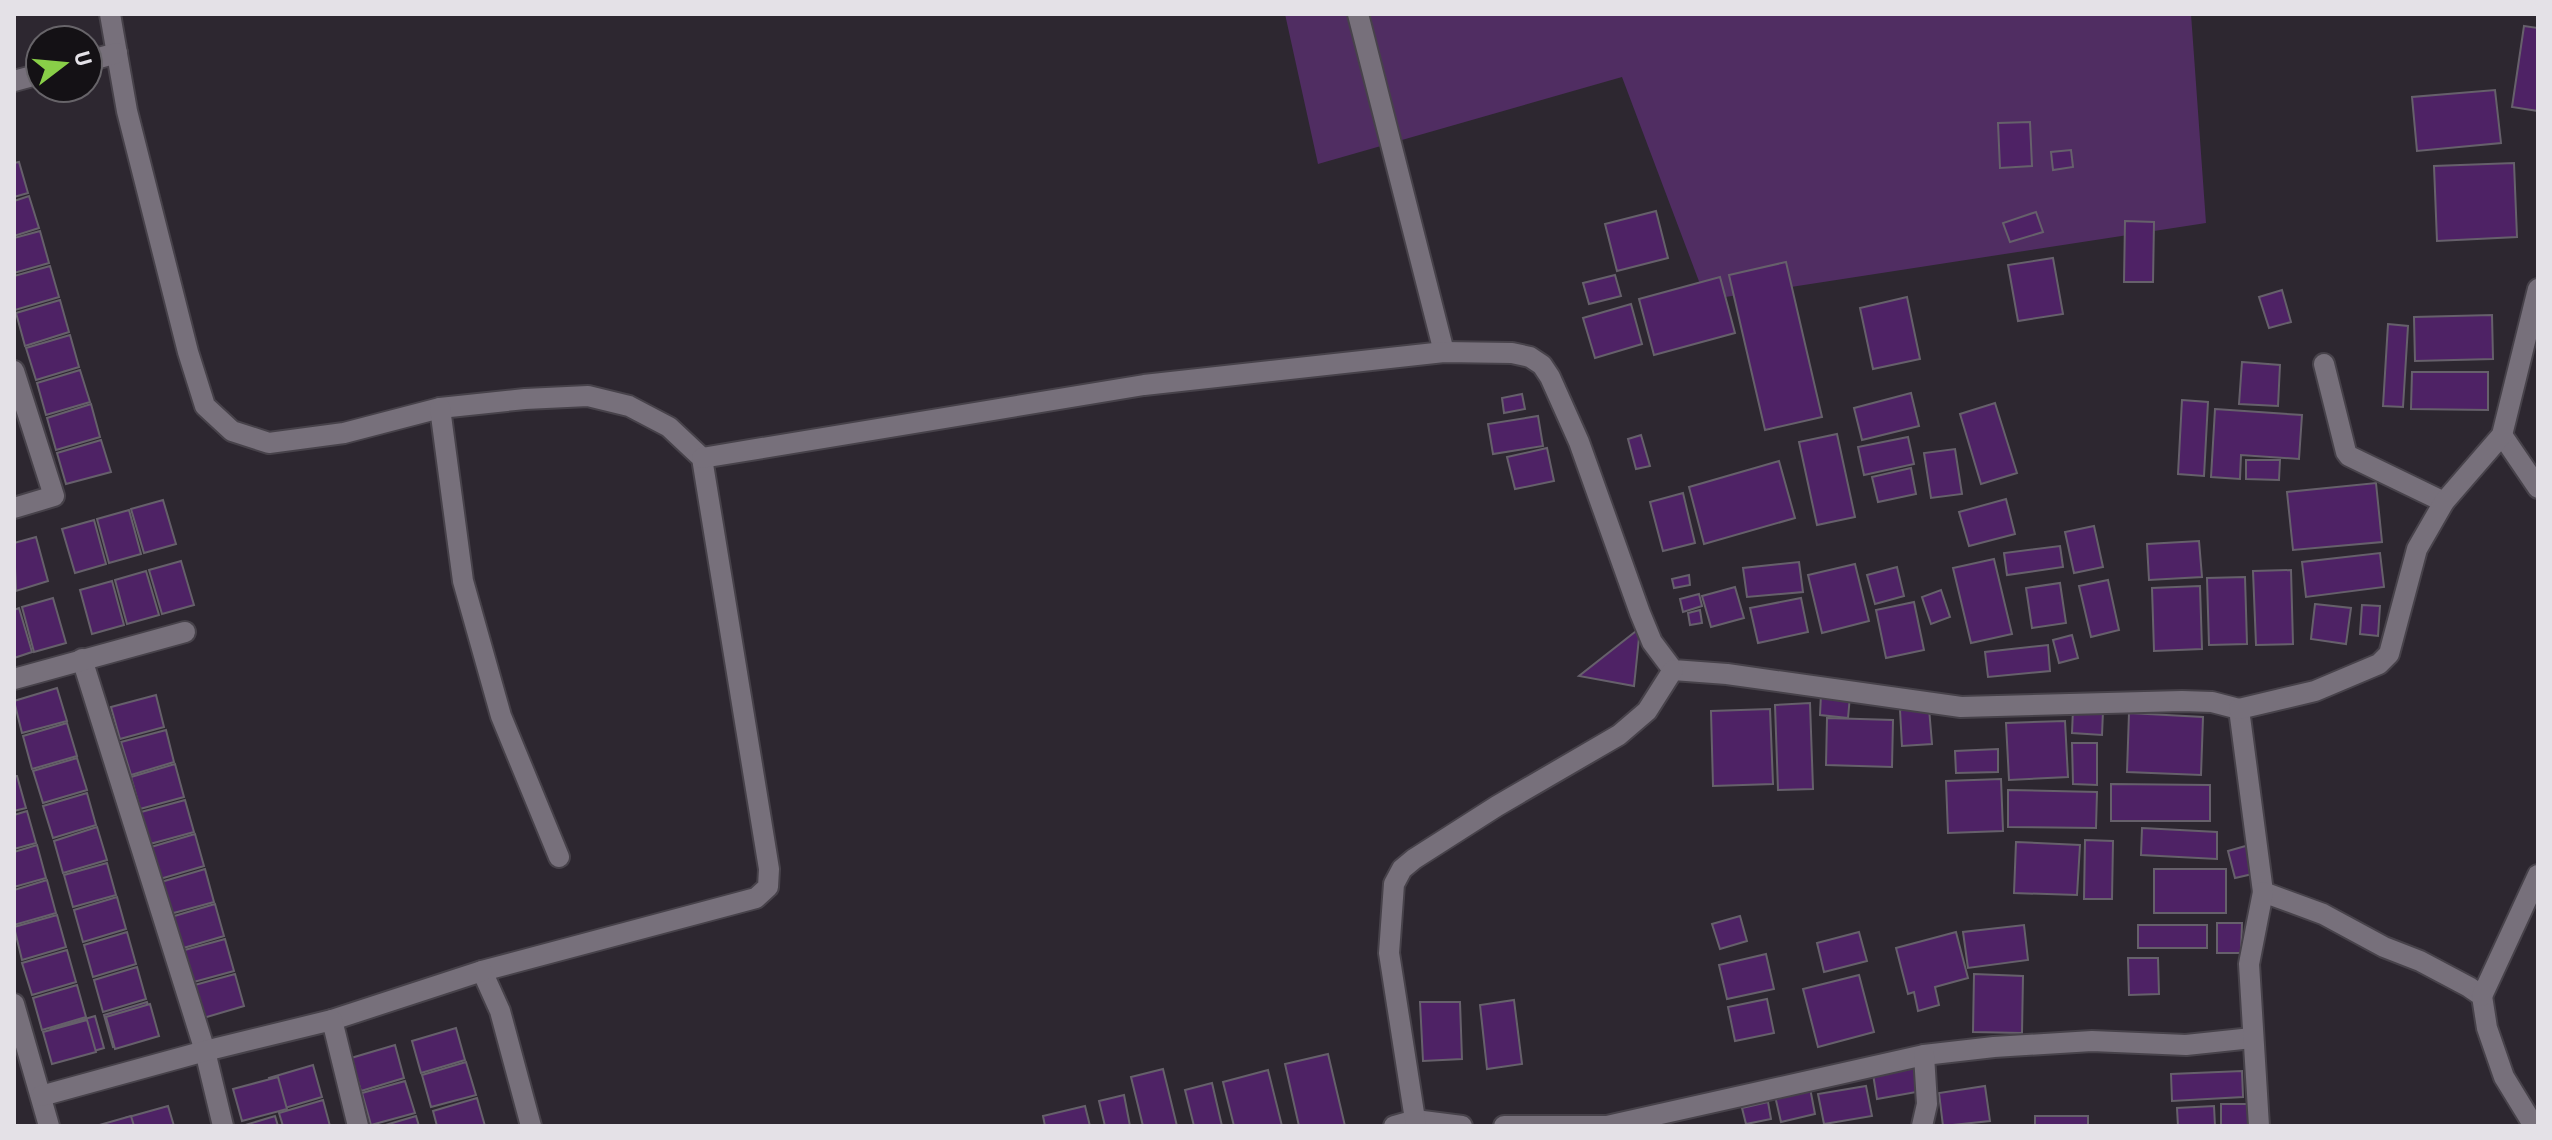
<svg xmlns="http://www.w3.org/2000/svg" width="2552" height="1140" font-family="Barlow,sans-serif">
	<rect width="100%" height="100%" fill="#2d2730"/>
	<polygon fill="#502d62" points="1285,14 2191,14 2206,223 1706,300 1622,77 1318,164"/>
	<g fill="#4e2265" stroke="#66606b" stroke-width="2">
		<polygon points="2524,26 2538,28 2538,111 2512,107"/>
		<polygon points="2495,90 2501,143 2417,151 2412,97"/>
		<polygon points="2030,122 2032,166 2000,168 1998,123"/>
		<polygon points="2071,150 2073,167 2053,170 2051,152"/>
		<polygon points="19,162 28,193 14,197 14,163"/>
		<polygon points="2514,163 2517,237 2437,241 2434,166"/>
		<polygon points="29,196 39,228 14,236 14,201"/>
		<polygon points="1656,211 1668,258 1617,271 1605,224"/>
		<polygon points="2036,212 2043,232 2010,242 2003,223"/>
		<polygon points="2125,221 2154,222 2153,282 2124,282"/>
		<polygon points="40,231 49,263 14,273 14,238"/>
		<polygon points="2053,258 2063,314 2018,321 2008,265"/>
		<polygon points="1786,262 1822,417 1765,430 1729,275"/>
		<polygon points="50,266 59,297 15,310 14,276"/>
		<polygon points="1615,275 1621,296 1589,304 1583,283"/>
		<polygon points="1720,277 1735,333 1654,355 1639,299"/>
		<polygon points="2282,290 2291,322 2269,328 2259,297"/>
		<polygon points="1907,297 1920,359 1873,369 1860,308"/>
		<polygon points="60,300 69,332 25,346 16,313"/>
		<polygon points="1631,304 1642,344 1595,358 1583,318"/>
		<polygon points="2492,315 2493,359 2415,361 2414,317"/>
		<polygon points="2388,324 2408,326 2403,407 2383,406"/>
		<polygon points="70,335 79,367 36,380 26,348"/>
		<polygon points="2242,362 2280,365 2278,406 2239,404"/>
		<polygon points="80,370 90,402 46,415 37,383"/>
		<polygon points="2412,372 2488,372 2488,410 2411,409"/>
		<polygon points="1911,393 1919,426 1862,440 1854,408"/>
		<polygon points="1522,394 1525,409 1504,413 1502,398"/>
		<polygon points="2182,400 2208,402 2204,476 2178,474"/>
		<polygon points="1995,403 2017,473 1981,484 1960,414"/>
		<polygon points="91,404 100,437 56,450 47,418"/>
		<polygon points="2215,409 2302,415 2299,459 2241,455 2240,479 2211,477"/>
		<polygon points="1538,416 1543,446 1493,454 1488,424"/>
		<polygon points="1837,434 1855,517 1817,525 1799,442"/>
		<polygon points="1641,435 1650,466 1636,469 1628,439"/>
		<polygon points="1908,437 1914,464 1864,475 1858,447"/>
		<polygon points="101,440 111,472 66,484 57,453"/>
		<polygon points="1547,448 1554,481 1515,489 1507,457"/>
		<polygon points="1955,449 1962,494 1931,498 1924,453"/>
		<polygon points="2246,460 2280,460 2279,480 2246,479"/>
		<polygon points="1779,461 1795,518 1704,544 1689,487"/>
		<polygon points="1911,468 1916,494 1878,502 1872,477"/>
		<polygon points="2376,483 2382,542 2293,550 2287,492"/>
		<polygon points="1683,493 1695,543 1663,551 1650,502"/>
		<polygon points="2006,499 2015,534 1969,546 1959,512"/>
		<polygon points="163,500 176,544 144,553 131,509"/>
		<polygon points="129,510 141,554 109,563 97,519"/>
		<polygon points="94,520 106,564 75,573 62,529"/>
		<polygon points="2094,526 2103,567 2074,573 2065,532"/>
		<polygon points="36,537 48,581 16,591 14,543"/>
		<polygon points="2199,541 2202,577 2149,580 2147,544"/>
		<polygon points="2060,546 2063,567 2007,575 2004,553"/>
		<polygon points="2380,553 2384,587 2306,597 2302,562"/>
		<polygon points="1994,559 2012,634 1971,643 1953,568"/>
		<polygon points="181,561 194,605 162,614 149,570"/>
		<polygon points="1799,562 1803,592 1747,597 1743,568"/>
		<polygon points="1855,564 1869,621 1822,633 1808,575"/>
		<polygon points="1897,567 1904,596 1875,604 1867,575"/>
		<polygon points="2291,570 2293,644 2256,645 2253,571"/>
		<polygon points="146,571 159,615 127,624 115,580"/>
		<polygon points="1689,575 1690,585 1674,588 1672,579"/>
		<polygon points="2245,577 2247,644 2209,645 2207,578"/>
		<polygon points="2108,580 2119,630 2091,637 2079,586"/>
		<polygon points="112,581 124,625 92,634 80,590"/>
		<polygon points="2060,583 2066,623 2032,628 2026,588"/>
		<polygon points="2200,586 2202,649 2154,651 2152,588"/>
		<polygon points="1735,587 1744,618 1711,627 1702,596"/>
		<polygon points="1941,590 1950,617 1931,624 1922,597"/>
		<polygon points="1699,594 1702,606 1683,612 1680,599"/>
		<polygon points="53,598 66,643 34,652 22,607"/>
		<polygon points="1801,598 1808,632 1758,643 1750,608"/>
		<polygon points="1914,602 1924,650 1886,658 1876,610"/>
		<polygon points="2315,604 2351,608 2346,644 2311,639"/>
		<polygon points="2362,605 2380,606 2378,636 2360,634"/>
		<polygon points="19,608 32,652 14,658 14,610"/>
		<polygon points="1700,610 1702,623 1690,625 1688,613"/>
		<polygon points="1640,628 1634,686 1579,676"/>
		<polygon points="2072,635 2078,658 2059,663 2053,640"/>
		<polygon points="2048,645 2050,671 1988,677 1985,652"/>
		<polygon points="57,688 67,721 22,733 14,701"/>
		<polygon points="1821,694 1850,696 1848,718 1820,715"/>
		<polygon points="156,695 164,727 120,739 111,707"/>
		<polygon points="1810,703 1813,789 1778,790 1775,705"/>
		<polygon points="1929,708 1932,744 1902,746 1900,710"/>
		<polygon points="1770,709 1773,784 1713,786 1711,711"/>
		<polygon points="2073,709 2103,711 2102,735 2072,733"/>
		<polygon points="2129,713 2203,717 2201,775 2127,772"/>
		<polygon points="1827,718 1893,720 1892,767 1826,765"/>
		<polygon points="2065,721 2068,777 2009,780 2006,723"/>
		<polygon points="67,723 77,756 32,769 23,736"/>
		<polygon points="166,730 174,762 131,775 121,742"/>
		<polygon points="2072,743 2097,743 2097,785 2073,784"/>
		<polygon points="1998,749 1998,772 1956,773 1955,751"/>
		<polygon points="77,758 87,790 43,803 33,771"/>
		<polygon points="175,764 184,797 140,809 131,777"/>
		<polygon points="14,776 17,776 26,808 14,811"/>
		<polygon points="2001,779 2003,831 1948,833 1946,781"/>
		<polygon points="2111,784 2210,785 2210,821 2111,821"/>
		<polygon points="2008,790 2097,792 2096,828 2008,827"/>
		<polygon points="87,793 96,825 53,838 43,806"/>
		<polygon points="185,800 194,832 150,844 141,812"/>
		<polygon points="27,811 36,843 14,849 14,815"/>
		<polygon points="97,827 107,860 63,873 54,841"/>
		<polygon points="2142,828 2217,832 2217,859 2141,855"/>
		<polygon points="195,834 204,866 160,879 151,847"/>
		<polygon points="2085,840 2113,841 2112,899 2084,899"/>
		<polygon points="2016,842 2080,845 2077,895 2014,893"/>
		<polygon points="37,845 46,878 14,887 14,852"/>
		<polygon points="2249,845 2257,873 2235,878 2228,851"/>
		<polygon points="107,863 116,895 73,907 64,875"/>
		<polygon points="205,869 214,902 170,914 161,882"/>
		<rect x="2154" y="869" width="72" height="44"/>
		<polygon points="47,880 56,913 14,925 14,890"/>
		<polygon points="117,897 126,929 83,942 74,910"/>
		<polygon points="215,904 224,936 180,949 171,917"/>
		<polygon points="57,915 66,947 22,960 14,927"/>
		<polygon points="1740,916 1747,941 1720,949 1712,924"/>
		<polygon points="2217,923 2242,923 2241,953 2217,953"/>
		<polygon points="2024,925 2028,960 1968,968 1963,932"/>
		<rect x="2138" y="925" width="69" height="23"/>
		<polygon points="127,932 136,964 93,977 84,945"/>
		<polygon points="1859,932 1867,961 1824,972 1817,943"/>
		<polygon points="1956,932 1968,978 1935,987 1939,1005 1918,1011 1914,992 1908,994 1896,948"/>
		<polygon points="225,939 234,971 190,983 181,951"/>
		<polygon points="67,950 76,982 32,995 22,963"/>
		<polygon points="1766,954 1774,989 1727,999 1719,965"/>
		<polygon points="2128,958 2158,958 2159,994 2129,995"/>
		<polygon points="137,967 146,999 103,1012 94,980"/>
		<polygon points="235,974 244,1006 200,1019 191,986"/>
		<polygon points="1974,974 2023,976 2022,1033 1973,1032"/>
		<polygon points="1859,975 1874,1032 1818,1047 1803,989"/>
		<polygon points="77,985 86,1017 42,1030 33,998"/>
		<polygon points="1767,999 1774,1033 1735,1041 1728,1007"/>
		<polygon points="1514,1000 1522,1064 1487,1069 1480,1005"/>
		<polygon points="147,1002 157,1034 113,1047 104,1015"/>
		<polygon points="1420,1002 1460,1002 1462,1059 1423,1061"/>
		<polygon points="150,1004 159,1036 115,1049 106,1017"/>
		<polygon points="95,1016 104,1048 60,1061 51,1029"/>
		<polygon points="87,1020 96,1052 52,1064 43,1032"/>
		<polygon points="456,1028 465,1060 421,1073 412,1041"/>
		<polygon points="395,1045 404,1078 361,1091 351,1058"/>
		<polygon points="1328,1054 1345,1126 1299,1126 1285,1064"/>
		<polygon points="466,1062 476,1095 431,1107 422,1075"/>
		<polygon points="313,1065 322,1097 278,1110 269,1078"/>
		<polygon points="1918,1066 1922,1091 1877,1099 1873,1074"/>
		<polygon points="1163,1069 1177,1126 1143,1126 1131,1077"/>
		<polygon points="1268,1070 1282,1126 1234,1126 1223,1082"/>
		<polygon points="2242,1071 2243,1097 2172,1101 2171,1074"/>
		<polygon points="278,1077 287,1109 242,1121 233,1089"/>
		<polygon points="405,1081 415,1113 371,1125 362,1093"/>
		<polygon points="1212,1083 1222,1126 1194,1126 1185,1090"/>
		<polygon points="1866,1086 1872,1116 1824,1124 1818,1094"/>
		<polygon points="1985,1086 1990,1121 1943,1126 1939,1093"/>
		<polygon points="1810,1088 1815,1114 1781,1122 1775,1096"/>
		<polygon points="1124,1095 1130,1126 1105,1126 1099,1101"/>
		<polygon points="477,1098 485,1126 437,1126 433,1111"/>
		<polygon points="323,1100 330,1126 283,1126 279,1113"/>
		<polygon points="1768,1102 1771,1119 1746,1124 1742,1108"/>
		<rect x="2221" y="1104" width="28" height="22"/>
		<polygon points="168,1106 174,1126 127,1126 125,1118"/>
		<polygon points="1085,1106 1090,1126 1045,1126 1043,1116"/>
		<polygon points="2214,1106 2215,1126 2178,1126 2177,1108"/>
		<polygon points="131,1116 134,1126 96,1126"/>
		<polygon points="275,1116 278,1126 242,1126"/>
		<polygon points="416,1116 419,1126 382,1126"/>
		<rect x="2035" y="1116" width="53" height="10"/>
	</g>
	<g fill="none" stroke-linecap="round" stroke-linejoin="round">
		<g stroke="#47424a" stroke-width="24">
			<polyline id="lane" points="1358,14 1444,352"/>
		</g>
		<g stroke="#47424a" stroke-width="24">
			<g id="street">
				<polyline points="110,14 127,111 188,352 205,406 232,431 269,443 344,433 440,408 525,399 588,396 629,406 669,427 702,458 769,869 768,887 756,898 482,971 500,1011 531,1126"/>
				<polyline points="88,61 117,53"/>
				<polyline points="14,81 40,74"/>
				<polyline points="2324,364 2346,452 2349,456 2444,502"/>
				<polyline points="14,371 54,496 14,508"/>
				<polyline points="440,408 463,581 501,716 559,857"/>
				<polyline points="2502,435 2538,488"/>
				<polyline points="702,458 1144,385 1444,352 1512,353 1530,357 1542,365 1550,377 1579,442 1640,613 1652,642 1673,670 1727,674 1961,707 2182,701 2212,702 2239,709 2263,892 2323,914 2384,947 2420,961 2469,987 2482,996 2487,1028 2504,1077 2534,1126"/>
				<polyline points="82,659 205,1051 223,1126"/>
				<polyline points="14,679 185,632"/>
				<polyline points="2239,709 2315,691 2379,664 2389,654 2417,549 2444,502 2502,435 2538,289"/>
				<polyline points="2482,996 2538,875"/>
				<polyline points="14,1004 49,1126"/>
				<polyline points="332,1020 482,971"/>
				<polyline points="41,1096 205,1051 332,1020 358,1126"/>
				<polyline points="1394,1126 1415,1120 1462,1126"/>
				<polyline points="1416,1126 1389,953 1394,884 1402,869 1414,859 1497,806 1619,735 1647,711 1673,670"/>
				<polyline points="1504,1126 1607,1126 1924,1055 1994,1047 2092,1041 2186,1045 2252,1038"/>
				<polyline points="1922,1126 1927,1104 1924,1055"/>
				<polyline points="2259,1126 2249,964 2263,892"/>
			</g>
		</g>
		<use href="#lane" stroke="#77707b" stroke-width="20"/>
		<use href="#street" stroke="#77707b" stroke-width="20"/>
	</g>
	<rect width="2552" height="1140" fill="none" stroke="#e4e1e7" stroke-width="32"/>
	<g transform="translate(64 64) rotate(74)"><circle r="38" fill="#141115" stroke="#676469" stroke-width="2"/>
	<path d="M0-6L14 30L0 20L-14 30Z" fill="#89cf48"/>
	<text y="-12" font-size="22" font-weight="bold" text-anchor="middle" fill="#e4e1e7">U</text>
	</g>
</svg>
